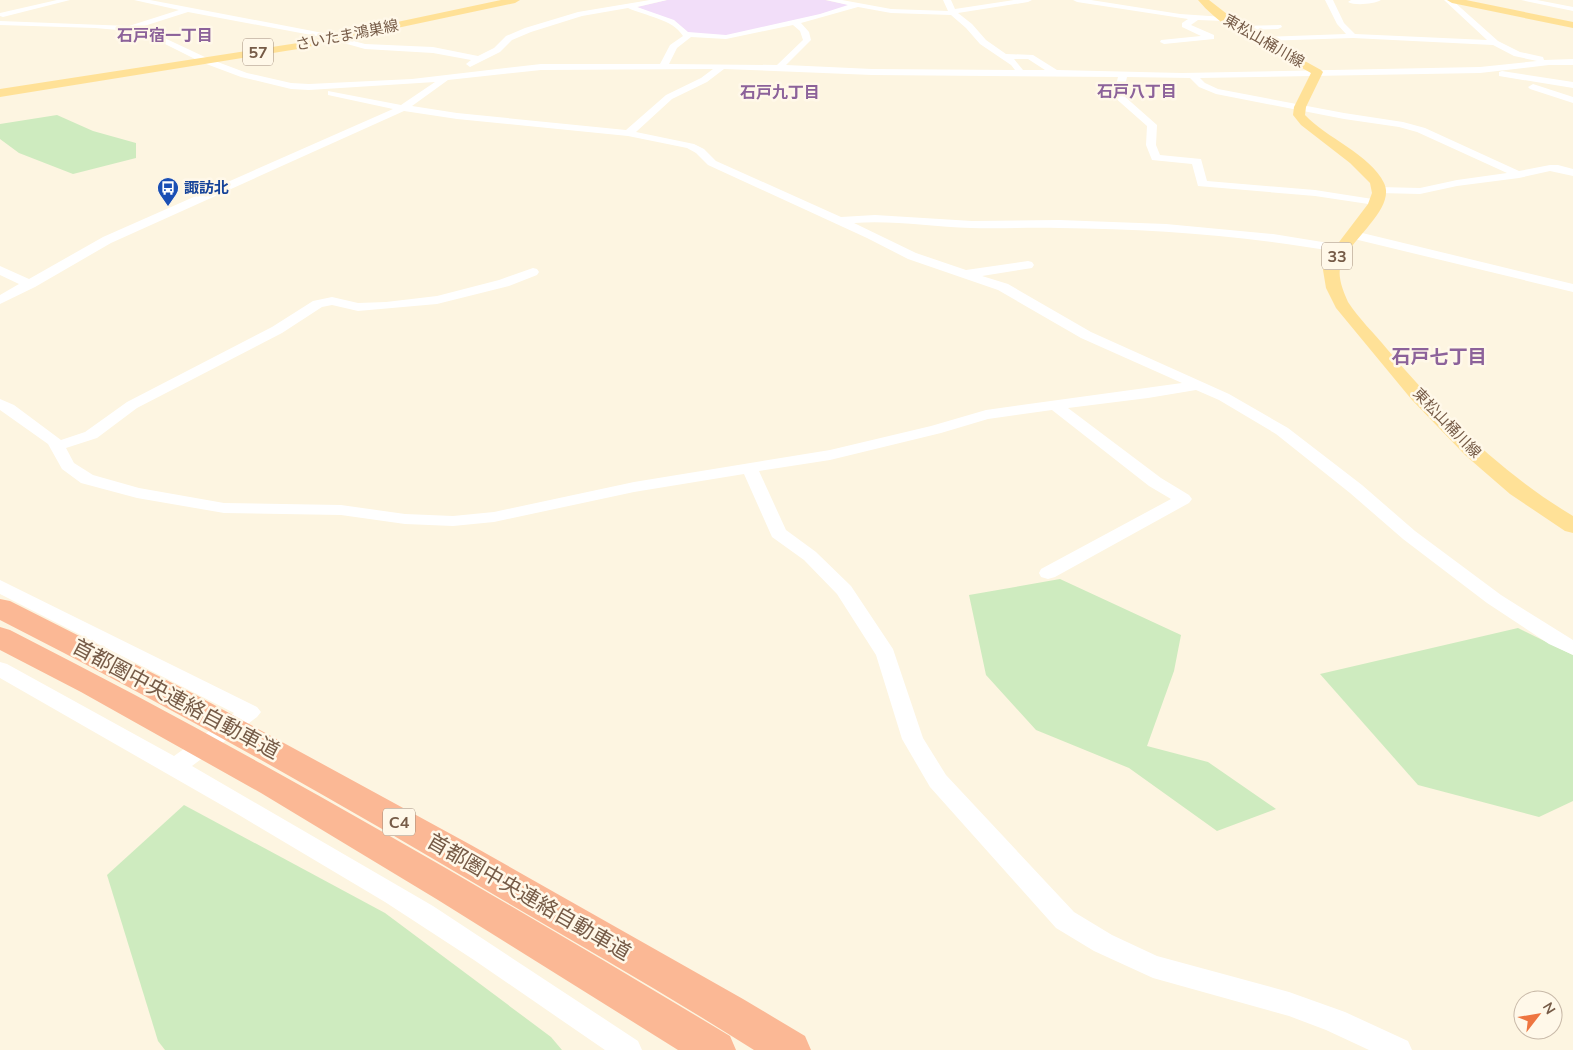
<svg xmlns="http://www.w3.org/2000/svg" width="1573" height="1050" font-family="Mulish,'Noto Sans JP',sans-serif">
	<rect width="100%" height="100%" fill="#fdf5e1"/>
	<polygon fill="#f2def9" points="667,0 825,0 850,5 840,10 722,37 690,34 678,24 637,7"/>
	<g fill="#ceebbf">
		<polygon points="57,115 93,131 136,143 136,158 73,174 19,153 0,139 0,124"/>
		<polygon points="1060,579 1181,635 1174,671 1147,746 1208,762 1276,809 1217,831 1129,768 1036,730 986,675 969,595"/>
		<polygon points="1518,628 1573,655 1573,801 1539,817 1418,785 1320,674"/>
		<polygon points="184,805 385,913 551,1037 562,1050 165,1050 158,1041 107,875"/>
	</g>
	<g fill="none" stroke-linecap="round" stroke-linejoin="round">
		<g fill="#fff" fill-rule="evenodd">
			<polygon points="57,0 70,0 3,17 0,16 0,13"/>
			<path d="M134 0H150L323 33 365 44 433 47 478 56 494 48 506 36 525 28 578 12 650 0H667L637 7 674 20 688 32 726 35 820 14 848 5 826 0H842L891 9 948 11 943 0H951L955 9 1014 0H1032L1028 2 958 13 972 24 986 40 1006 54 1033 55 1057 70 1182 73 1480 67 1537 61 1514 56 1493 45 1353 38 1261 41 1257 39 1261 37 1346 34 1337 24 1325 0H1333L1344 23 1355 34 1487 40 1444 0H1452L1498 41 1520 52 1543 57 1544 60 1573 59V65H1549L1480 73 1200 78 1205 83 1218 89 1344 113 1403 122 1425 128 1519 171 1550 165H1558L1573 169V176L1550 171 1519 178 1457 186 1420 194 1379 193 1373 190 1379 187 1420 188 1457 180 1507 173 1417 132 1399 127 1344 119 1216 94 1199 87 1190 78 1127 77 1123 95 1157 125 1156 145 1160 155 1201 159 1207 181 1315 190 1379 200 1381 202 1375 205 1315 196 1198 186 1192 164 1152 160 1146 145 1147 126 1113 96 1118 77 872 75 724 69 707 82 672 99 636 132 694 144 704 149 716 161 841 217 875 215 972 221 1059 220 1166 224 1273 234 1347 246 1349 249 1343 253C1249 236 1154 229 1059 228 1030 227 1001 229 971 228 932 227 893 220 854 223L916 253 966 270 1028 261 1032 262 1034 265 1032 268 982 276 1008 284 1091 332 1229 394 1288 428 1362 485 1415 531 1501 595 1573 640V655L1549 644 1487 603 1403 539 1350 493 1276 434 1219 400 1196 390 1148 398 1068 408 1161 478 1189 495 1192 499 1189 503 1055 577 1048 579 1041 577 1039 573 1041 569 1171 499 1149 486 1052 410 988 419 941 433 830 460 759 471 786 530 816 552 851 586 893 649 923 738 946 775 1074 912 1112 935 1157 956 1289 992 1345 1012 1408 1041 1412 1050H1369L1326 1030 1289 1016 1153 978 1094 951 1056 928 930 787 902 739 876 655 837 594 804 560 772 537 744 474 634 492 494 522 453 526 405 524 341 515 224 513 137 498 81 483 62 469 48 444 0 410V399L14 405 61 440 85 432 127 402 272 327 313 301 332 297 358 303 386 302 437 296 499 280 533 268 537 269 539 272 537 275 509 286 437 304 358 311 332 305 322 307 282 333 137 408 97 438 66 448 74 463 93 475 139 488 224 503 341 505 405 514 453 516 494 512 634 482 830 450 931 426 986 410 1182 383 1081 338 998 290 908 259 867 238 708 165 696 153 687 148 628 136 457 119 404 111 111 243 35 287 0 304V295L19 284 0 275V266L29 279 103 237 393 109 328 95V91L401 105 435 82 309 90 291 89 241 77 201 62 141 32 95 28 0 25V21L129 26 179 10ZM858 7 891 13 951 15 966 28 980 44 1011 65 1015 70 872 69 786 65 811 40 809 32 801 23ZM628 8C645 16 673 19 683 36L670 45 660 64H541L412 79 309 84 291 83 247 73 207 58 141 27 188 12 322 37 365 49 433 53 471 60 466 64 470 67 500 52 512 40 531 32 582 16ZM793 25 800 31 803 40 777 65 669 64 677 48 691 37 726 39ZM1014 59H1028L1045 70H1023ZM713 69 701 78 666 95 626 130 457 113 412 106 448 80 541 70Z"/>
			<polygon points="1073,0 1091,0 1180,14 1224,17 1228,19 1224,21 1198,20 1191,25 1214,35 1214,39 1164,44 1160,42 1161,40 1201,36 1182,27 1182,23 1188,19 1077,2"/>
			<path d="M1351 0H1381C1374 4 1355 6 1348 2Z"/>
			<polygon points="1521,0 1537,0 1573,7 1573,11"/>
			<polygon points="1281,25 1282,27 1278,29 1239,30 1235,28 1239,26"/>
			<polygon points="1502,71 1573,82 1573,88 1499,76 1499,72"/>
			<polygon points="1533,84 1573,97 1573,103 1530,89 1528,87"/>
			<polygon points="1354,231 1573,284 1573,292 1350,238 1348,235"/>
			<polygon points="0,580 257,707 261,712 257,717 192,766 433,906 638,1041 642,1050 605,1050 474,960 385,902 239,815 0,678 0,662 7,664 174,756 234,713 0,594"/>
		</g>
		<g fill="#ffe197" fill-rule="evenodd">
			<polygon points="501,0 520,0 515,3 298,49 0,97 0,89 298,43"/>
			<path d="M1198 0H1209L1245 28 1321 70 1323 72 1306 107 1305 115C1325 137 1371 155 1384 183 1397 210 1345 242 1340 269 1338 279 1344 293 1348 302 1359 319 1374 333 1387 349 1441 413 1501 473 1573 516V533L1565 531 1510 494 1465 455 1412 400 1336 308 1326 288 1323 270 1333 250 1368 204 1372 193 1370 183 1350 163 1301 125 1293 115 1294 107 1311 73C1274 52 1226 34 1198 0Z"/>
			<polygon points="1447,0 1466,0 1573,22 1573,28 1452,3"/>
		</g>
		<g fill="#fbb895" fill-rule="evenodd">
			<path d="M0 599 10 601 196 695 471 845 743 999 805 1036 811 1050H754C672 998 587 949 503 900 338 802 171 707 0 620Z"/>
			<path d="M0 627 10 630C256 755 493 894 730 1036L736 1050H678L438 900 261 793 81 692 0 650Z"/>
		</g>
	</g>
	<defs>
		<g id="bus-pin" transform="scale(1.125)"><path d="M0 17L-7.5 6A9.5 9.5 0 1 1 7.5 6Z" fill="#1a4fb4" stroke="#fff8e9"/><path d="M-5-6H5V4H4V6H2V4H-2V6H-4V4H-5ZM-3.5-4V0h7V-4ZM-3.5 1.2v1.5H-2V1.2ZM2 1.2v1.5H3.5V1.2Z" fill="#fff"/></g>
	</defs>
	<g fill-rule="evenodd">
		<use href="#bus-pin" x="168" y="188"/>
	</g>
	<g text-anchor="middle" stroke-width="5" stroke-linejoin="round" paint-order="stroke">
		<g font-size="15" fill="#765b47" stroke="#fff8e9">
			<text transform="translate(347 35) rotate(-11)" y="5">さいたま鴻巣線</text>
			<text transform="translate(1264 41) rotate(30)" y="5">東松山桶川線</text>
			<text transform="translate(1447 423) rotate(46)" y="5">東松山桶川線</text>
		</g>
		<g font-size="15" font-weight="bold" fill="#164399" stroke="#fff8e9" text-anchor="start">
			<text x="184" y="193">諏訪北</text>
		</g>
		<g font-size="16" font-weight="bold" fill="#8c629a" stroke="#fff8e9">
			<text x="165" y="41">石戸宿一丁目</text>
			<text x="1137" y="97">石戸八丁目</text>
			<text x="780" y="98">石戸九丁目</text>
		</g>
		<g fill="#fff8e9" stroke="#9f8a78" stroke-width="1">
			<rect x="243" y="38.5" width="30" height="27" rx="4"/>
			<rect x="1322" y="242.5" width="30" height="27" rx="4"/>
			<rect x="383" y="808.5" width="32" height="27" rx="4"/>
		</g>
		<g font-size="16" font-weight="bold" fill="#765b47">
			<text x="258" y="58">57</text>
			<text x="1337" y="262">33</text>
			<text x="399" y="828">C4</text>
		</g>
		<g font-size="19" font-weight="bold" fill="#8c629a" stroke="#fff8e9">
			<text x="1439" y="363">石戸七丁目</text>
		</g>
		<g font-size="21" fill="#765b47" stroke="#fff8e9">
			<text transform="translate(176 699) rotate(28)" y="7">首都圏中央連絡自動車道</text>
			<text transform="translate(529 897) rotate(30)" y="7">首都圏中央連絡自動車道</text>
		</g>
	</g>
	<g transform="translate(1538 1015) rotate(59)"><circle r="24" fill="#fff8e9" stroke="#c8b9a8"/>
	<path d="M0-4L9 19L0 12L-9 19Z" fill="#ee7540"/>
	<text y="-8" font-size="14" font-weight="bold" text-anchor="middle" fill="#765b47">N</text>
	</g>
</svg>
